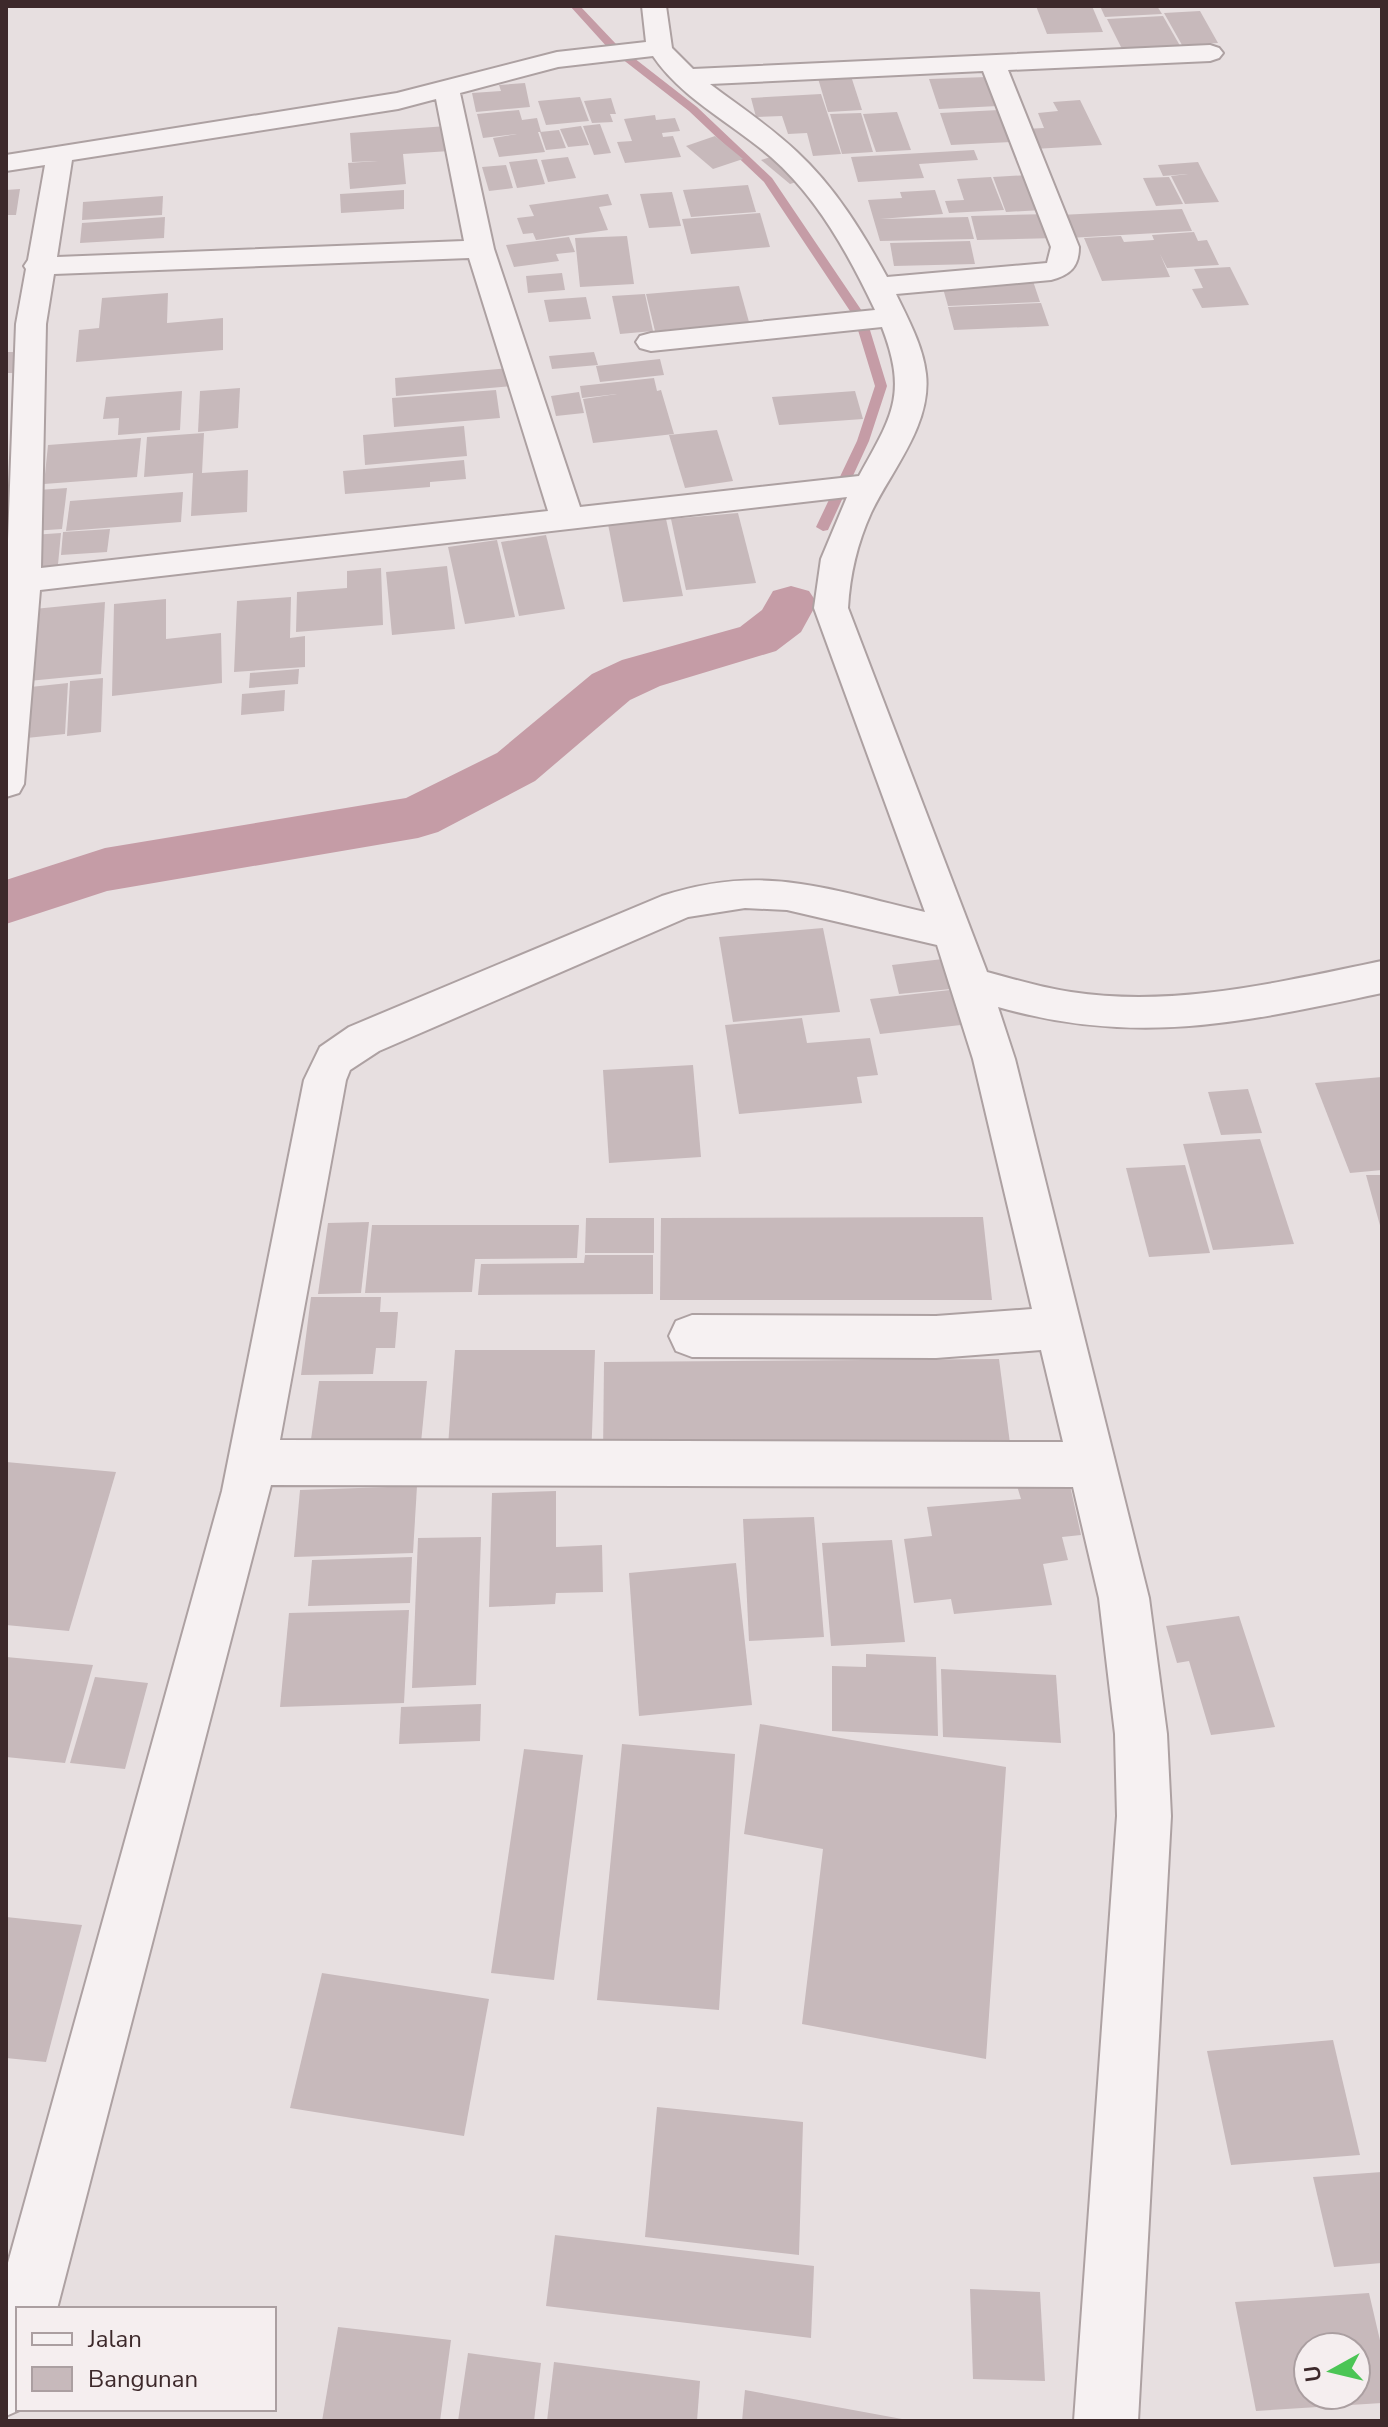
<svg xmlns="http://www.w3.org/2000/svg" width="1388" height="2427" font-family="'Nunito Sans',sans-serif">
	<rect width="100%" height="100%" fill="#e7dfe0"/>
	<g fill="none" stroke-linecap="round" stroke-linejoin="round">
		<polygon fill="#c59ca6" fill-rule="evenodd" points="570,6 580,6 616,44 697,107 772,178 866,317 887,386 869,441 828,530 823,531 816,527 857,441 875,386 854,317 764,182 689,111 608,48"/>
		<polygon fill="#c59ca6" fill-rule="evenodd" points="791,586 809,591 817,603 801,632 776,651 660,686 630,700 535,781 438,832 418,838 107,891 6,924 6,880 105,848 406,798 497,753 592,674 622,660 740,627 762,610 773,591"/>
	</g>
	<g fill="#c7b9bb" fill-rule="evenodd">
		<polygon points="1036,6 1092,6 1103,32 1047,34"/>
		<polygon points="1100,6 1157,6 1162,14 1105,17"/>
		<polygon points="1200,11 1218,43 1182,45 1164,13"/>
		<polygon points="1163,16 1183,51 1125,55 1107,19"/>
		<polygon points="850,73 862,110 828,112 817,75"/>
		<polygon points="987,77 998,106 939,109 929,79"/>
		<polygon points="525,83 530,107 476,112 472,93 501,91 499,85"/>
		<polygon points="821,94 841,154 813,156 807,133 788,134 782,116 756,117 751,98"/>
		<polygon points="580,97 589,121 546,125 538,101"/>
		<polygon points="611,98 616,114 610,114 613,122 592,123 584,101"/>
		<polygon points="1080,100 1102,145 1034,149 1025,129 1044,128 1038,113 1058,111 1053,102"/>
		<polygon points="519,110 522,120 537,118 541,132 538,132 545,152 499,157 493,138 517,134 483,138 477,114"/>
		<polygon points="999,110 1011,142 951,145 940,113"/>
		<polygon points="897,112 911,150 876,152 863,114"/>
		<polygon points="861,113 873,152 842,154 830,114"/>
		<polygon points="655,115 656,120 675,118 680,131 662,133 663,137 673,136 681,157 625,163 617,142 632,141 624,119"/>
		<polygon points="600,124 611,153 594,155 583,126"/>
		<polygon points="447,126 450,151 403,154 406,184 350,189 348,163 378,161 352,162 350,133"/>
		<polygon points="581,126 589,145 568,147 560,129"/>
		<polygon points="559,130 566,148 546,150 540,132"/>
		<polygon points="715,136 743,159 713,169 686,146"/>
		<polygon points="974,150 978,160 919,164 924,178 858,182 851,157"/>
		<polygon points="777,155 806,179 790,184 761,160"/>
		<polygon points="568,157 576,178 548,182 541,160"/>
		<polygon points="537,159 545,184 517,188 509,162"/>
		<polygon points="1198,162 1204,174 1219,202 1185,204 1171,176 1188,174 1163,176 1158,165"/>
		<polygon points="506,165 513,188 489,191 482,167"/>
		<polygon points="1028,175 1042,210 1006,212 993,177"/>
		<polygon points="991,177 1004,210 949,213 945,201 964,200 957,179"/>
		<polygon points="1169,177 1183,204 1156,206 1143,178"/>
		<polygon points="748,185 756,212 691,217 683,190"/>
		<polygon points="20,189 16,215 6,215 6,190"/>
		<polygon points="404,190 404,209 341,213 340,194"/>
		<polygon points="935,190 943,214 880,219 968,217 974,239 880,241 868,200 902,198 900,192"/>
		<polygon points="672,192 681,226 649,228 640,194"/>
		<polygon points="608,194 612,205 599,207 608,230 536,240 533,233 523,234 517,218 534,216 529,205"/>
		<polygon points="163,196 162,215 82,220 83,202"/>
		<polygon points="1182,209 1192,231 1069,238 1060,215"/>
		<polygon points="760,213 770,247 691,254 682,219"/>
		<polygon points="1050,214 1057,238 977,240 971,216"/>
		<polygon points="165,217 164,238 80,243 82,223"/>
		<polygon points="1194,232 1198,241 1207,240 1219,265 1167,268 1160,254 1170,277 1102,281 1084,238 1121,236 1124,242 1154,240 1152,235"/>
		<polygon points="627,236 634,284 580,287 575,238"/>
		<polygon points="569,237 575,252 556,254 559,261 514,267 506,245"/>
		<polygon points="970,241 975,264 894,266 890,243"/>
		<polygon points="1230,267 1249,305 1202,308 1192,289 1203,288 1194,269"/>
		<polygon points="562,273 565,290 528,293 526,276"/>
		<polygon points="1033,281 1040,302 948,306 942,285"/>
		<polygon points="739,286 749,322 655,331 646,294"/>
		<polygon points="168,293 167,323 223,318 223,350 76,362 79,330 99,328 102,298"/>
		<polygon points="645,294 653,331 620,334 612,296"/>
		<polygon points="586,297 591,319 549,322 544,300"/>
		<polygon points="1041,303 1049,326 954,330 948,307"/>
		<polygon points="6,352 25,352 18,373 6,373"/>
		<polygon points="594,352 598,365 552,369 549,356"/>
		<polygon points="660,359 664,375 600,382 596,366"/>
		<polygon points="510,368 513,386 396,396 395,378"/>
		<polygon points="654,378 657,391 661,390 674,434 593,443 583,399 617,394 582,398 580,386"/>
		<polygon points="240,388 238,428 198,432 200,391"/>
		<polygon points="496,390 500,418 394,427 392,398"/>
		<polygon points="182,391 180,430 118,435 119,418 103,419 106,397"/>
		<polygon points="855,391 863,419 779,425 772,397"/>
		<polygon points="579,392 584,413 556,416 551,396"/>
		<polygon points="464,426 467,456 365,465 363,435"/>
		<polygon points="717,430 733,481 685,488 669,435"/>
		<polygon points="204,433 202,473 248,470 247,512 191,516 193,473 144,477 147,437"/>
		<polygon points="141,438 137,477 44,484 48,445"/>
		<polygon points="464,460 466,479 430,482 430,487 345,494 343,471"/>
		<polygon points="67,488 62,529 33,531 38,490"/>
		<polygon points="183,492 181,522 66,531 70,501"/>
		<polygon points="738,513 756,583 686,590 671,519"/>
		<polygon points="666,519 683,596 623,602 608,524"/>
		<polygon points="110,529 107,552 61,555 63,532"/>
		<polygon points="61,533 57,575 26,578 32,535"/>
		<polygon points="546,535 565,609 519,616 501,542"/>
		<polygon points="497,540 515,617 465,624 448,547"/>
		<polygon points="447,566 455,629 392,635 386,572"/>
		<polygon points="381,568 383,625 296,632 297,592 347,588 347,571"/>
		<polygon points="291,597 290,638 305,636 305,667 234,672 237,601"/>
		<polygon points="166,599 166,639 221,633 222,683 112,696 114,604"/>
		<polygon points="105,602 101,674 18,682 24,610"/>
		<polygon points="299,669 298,684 249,688 250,673"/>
		<polygon points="103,678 101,732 67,736 70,681"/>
		<polygon points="68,683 65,734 17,739 21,688"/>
		<polygon points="285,690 284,711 241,715 242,694"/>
		<polygon points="823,928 840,1012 733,1022 719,937"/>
		<polygon points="943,959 951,989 899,994 892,965"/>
		<polygon points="959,989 970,1024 880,1034 870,999"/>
		<polygon points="802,1018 807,1043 870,1038 878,1075 857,1077 862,1103 739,1114 725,1025"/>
		<polygon points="693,1065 701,1157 609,1163 603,1070"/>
		<polygon points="1382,1077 1382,1170 1350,1173 1315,1083"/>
		<polygon points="1248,1089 1262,1133 1221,1135 1208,1092"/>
		<polygon points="1260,1139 1294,1244 1213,1250 1183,1144"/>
		<polygon points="1185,1165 1210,1253 1149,1257 1126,1168"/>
		<polygon points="1366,1175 1382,1175 1382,1229 1381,1229"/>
		<polygon points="983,1217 992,1300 660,1300 661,1218"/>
		<polygon points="586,1218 654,1218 654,1253 585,1253"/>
		<polygon points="369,1222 361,1293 318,1294 328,1223"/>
		<polygon points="372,1225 579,1225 577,1258 475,1259 472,1292 365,1293"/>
		<polygon points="585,1255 653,1255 653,1294 478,1295 481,1264 584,1263"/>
		<polygon points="311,1297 381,1297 380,1312 398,1312 395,1348 376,1348 373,1374 301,1375"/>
		<polygon points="455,1350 595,1350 591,1461 447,1460"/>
		<polygon points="999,1359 1011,1451 603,1455 604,1362"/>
		<polygon points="319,1381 427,1381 420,1453 309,1454"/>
		<polygon points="6,1462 116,1472 69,1631 6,1625"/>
		<polygon points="1069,1481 1081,1535 1062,1537 1068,1560 1043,1564 1052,1605 954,1614 951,1599 914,1603 904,1539 932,1536 927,1507 1021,1499 1017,1486"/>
		<polygon points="417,1486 413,1553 294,1557 300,1490"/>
		<polygon points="556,1491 556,1547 602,1545 603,1592 556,1593 555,1604 489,1607 492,1493"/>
		<polygon points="814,1517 824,1637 749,1641 743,1519"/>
		<polygon points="481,1537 476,1685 412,1688 418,1538"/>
		<polygon points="892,1540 905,1642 831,1646 822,1543"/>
		<polygon points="412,1557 410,1603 308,1606 312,1560"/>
		<polygon points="736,1563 752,1705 639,1716 629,1573"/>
		<polygon points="409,1610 404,1703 280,1707 289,1613"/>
		<polygon points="1239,1616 1275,1727 1211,1735 1189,1661 1177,1663 1166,1626"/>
		<polygon points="866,1654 936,1657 938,1736 832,1731 832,1666 866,1667"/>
		<polygon points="6,1657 93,1665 65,1763 6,1757"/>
		<polygon points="941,1669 1056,1675 1061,1743 943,1737"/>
		<polygon points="95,1677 148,1683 125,1769 70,1763"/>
		<polygon points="481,1704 480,1741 399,1744 401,1707"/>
		<polygon points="760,1724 1006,1767 986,2059 802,2024 823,1849 744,1834"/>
		<polygon points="622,1744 735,1754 719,2010 597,2000"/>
		<polygon points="524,1749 583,1755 554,1980 491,1973"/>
		<polygon points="6,1917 82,1925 46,2062 6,2058"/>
		<polygon points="322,1973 489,1999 464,2136 290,2108"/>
		<polygon points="1333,2040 1360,2155 1231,2165 1207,2051"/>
		<polygon points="657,2107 803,2122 799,2255 645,2237"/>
		<polygon points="1382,2172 1382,2263 1334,2267 1313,2177"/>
		<polygon points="555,2235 814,2266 811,2338 546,2306"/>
		<polygon points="970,2289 1040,2292 1045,2381 973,2379"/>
		<path d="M1369 2293 1382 2349V2403L1256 2411 1235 2302ZM1308 2347H1356V2395H1308Z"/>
		<polygon points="338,2327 451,2340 440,2421 322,2421"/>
		<polygon points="468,2353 541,2363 534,2421 458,2421"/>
		<polygon points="554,2362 700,2381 697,2421 547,2421"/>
		<polygon points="745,2390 902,2419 902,2421 742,2421"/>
	</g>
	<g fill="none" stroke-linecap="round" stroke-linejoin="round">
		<g stroke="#ada1a2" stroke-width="4">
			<path id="minor" d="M642 6H666L672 48 693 69 1210 45 1219 48 1223 53 1219 58 1210 61 1008 70 1079 247C1079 267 1070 275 1051 280L896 294C908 319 923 346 926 374 932 425 890 472 871 513 857 544 850 574 848 608L987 972C1014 979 1042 988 1071 992 1175 1008 1280 982 1382 961V993C1245 1022 1137 1047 998 1007L1015 1059 1149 1598 1167 1734 1171 1816 1138 2421H1074L1117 1816 1115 1734 1099 1598 1073 1487 271 1485 57 2309H18V2409H22L6 2416V2270L222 1491 304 1080 320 1047 349 1027 662 896C764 863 826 889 925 912L814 608 821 559 847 497 40 590 24 784 19 793 6 797V593L16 324 26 269 24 266 28 260 45 165 6 171V155L397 93 557 52 646 42ZM653 56C681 98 733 124 771 157 817 197 849 255 875 310L651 333 640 336 636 342 640 348 651 351 882 327C908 395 892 416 859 476L580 507 494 249 460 93 558 67ZM983 71 1051 247 1047 263 887 277C863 233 835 187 797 152 771 127 739 106 710 84ZM436 99 464 241 57 257 72 160 398 109ZM469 258 548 511 41 568 46 324 54 274ZM745 908 787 910 937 945 973 1059 1032 1309 936 1316 692 1315 676 1321 669 1336 676 1351 692 1357 936 1358 1041 1350 1063 1442 280 1440 346 1080 350 1070 379 1051 688 917Z"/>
		</g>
		<use href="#minor" fill="#f6f1f2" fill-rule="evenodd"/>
	</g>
	<rect width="1388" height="2427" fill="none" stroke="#3d292b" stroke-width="16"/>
	<rect x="16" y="2307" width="260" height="104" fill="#f5eeef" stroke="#ab9fa1" stroke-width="2"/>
	<rect x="32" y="2333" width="40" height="12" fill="#f6f1f2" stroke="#ab9fa1" stroke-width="2"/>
	<text x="88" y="2347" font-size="24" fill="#3d292b">Jalan</text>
	<rect x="32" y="2367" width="40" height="24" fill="#c7b9bb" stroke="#ab9fa1" stroke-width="2"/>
	<text x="88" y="2387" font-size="24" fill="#3d292b">Bangunan</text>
	<g transform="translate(1332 2371) rotate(262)"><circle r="38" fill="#f5eeef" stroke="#ab9fa1" stroke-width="2"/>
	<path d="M0-6L14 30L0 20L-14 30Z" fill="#4bc555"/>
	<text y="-12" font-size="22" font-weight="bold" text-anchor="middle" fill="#3d292b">U</text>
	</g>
</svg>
